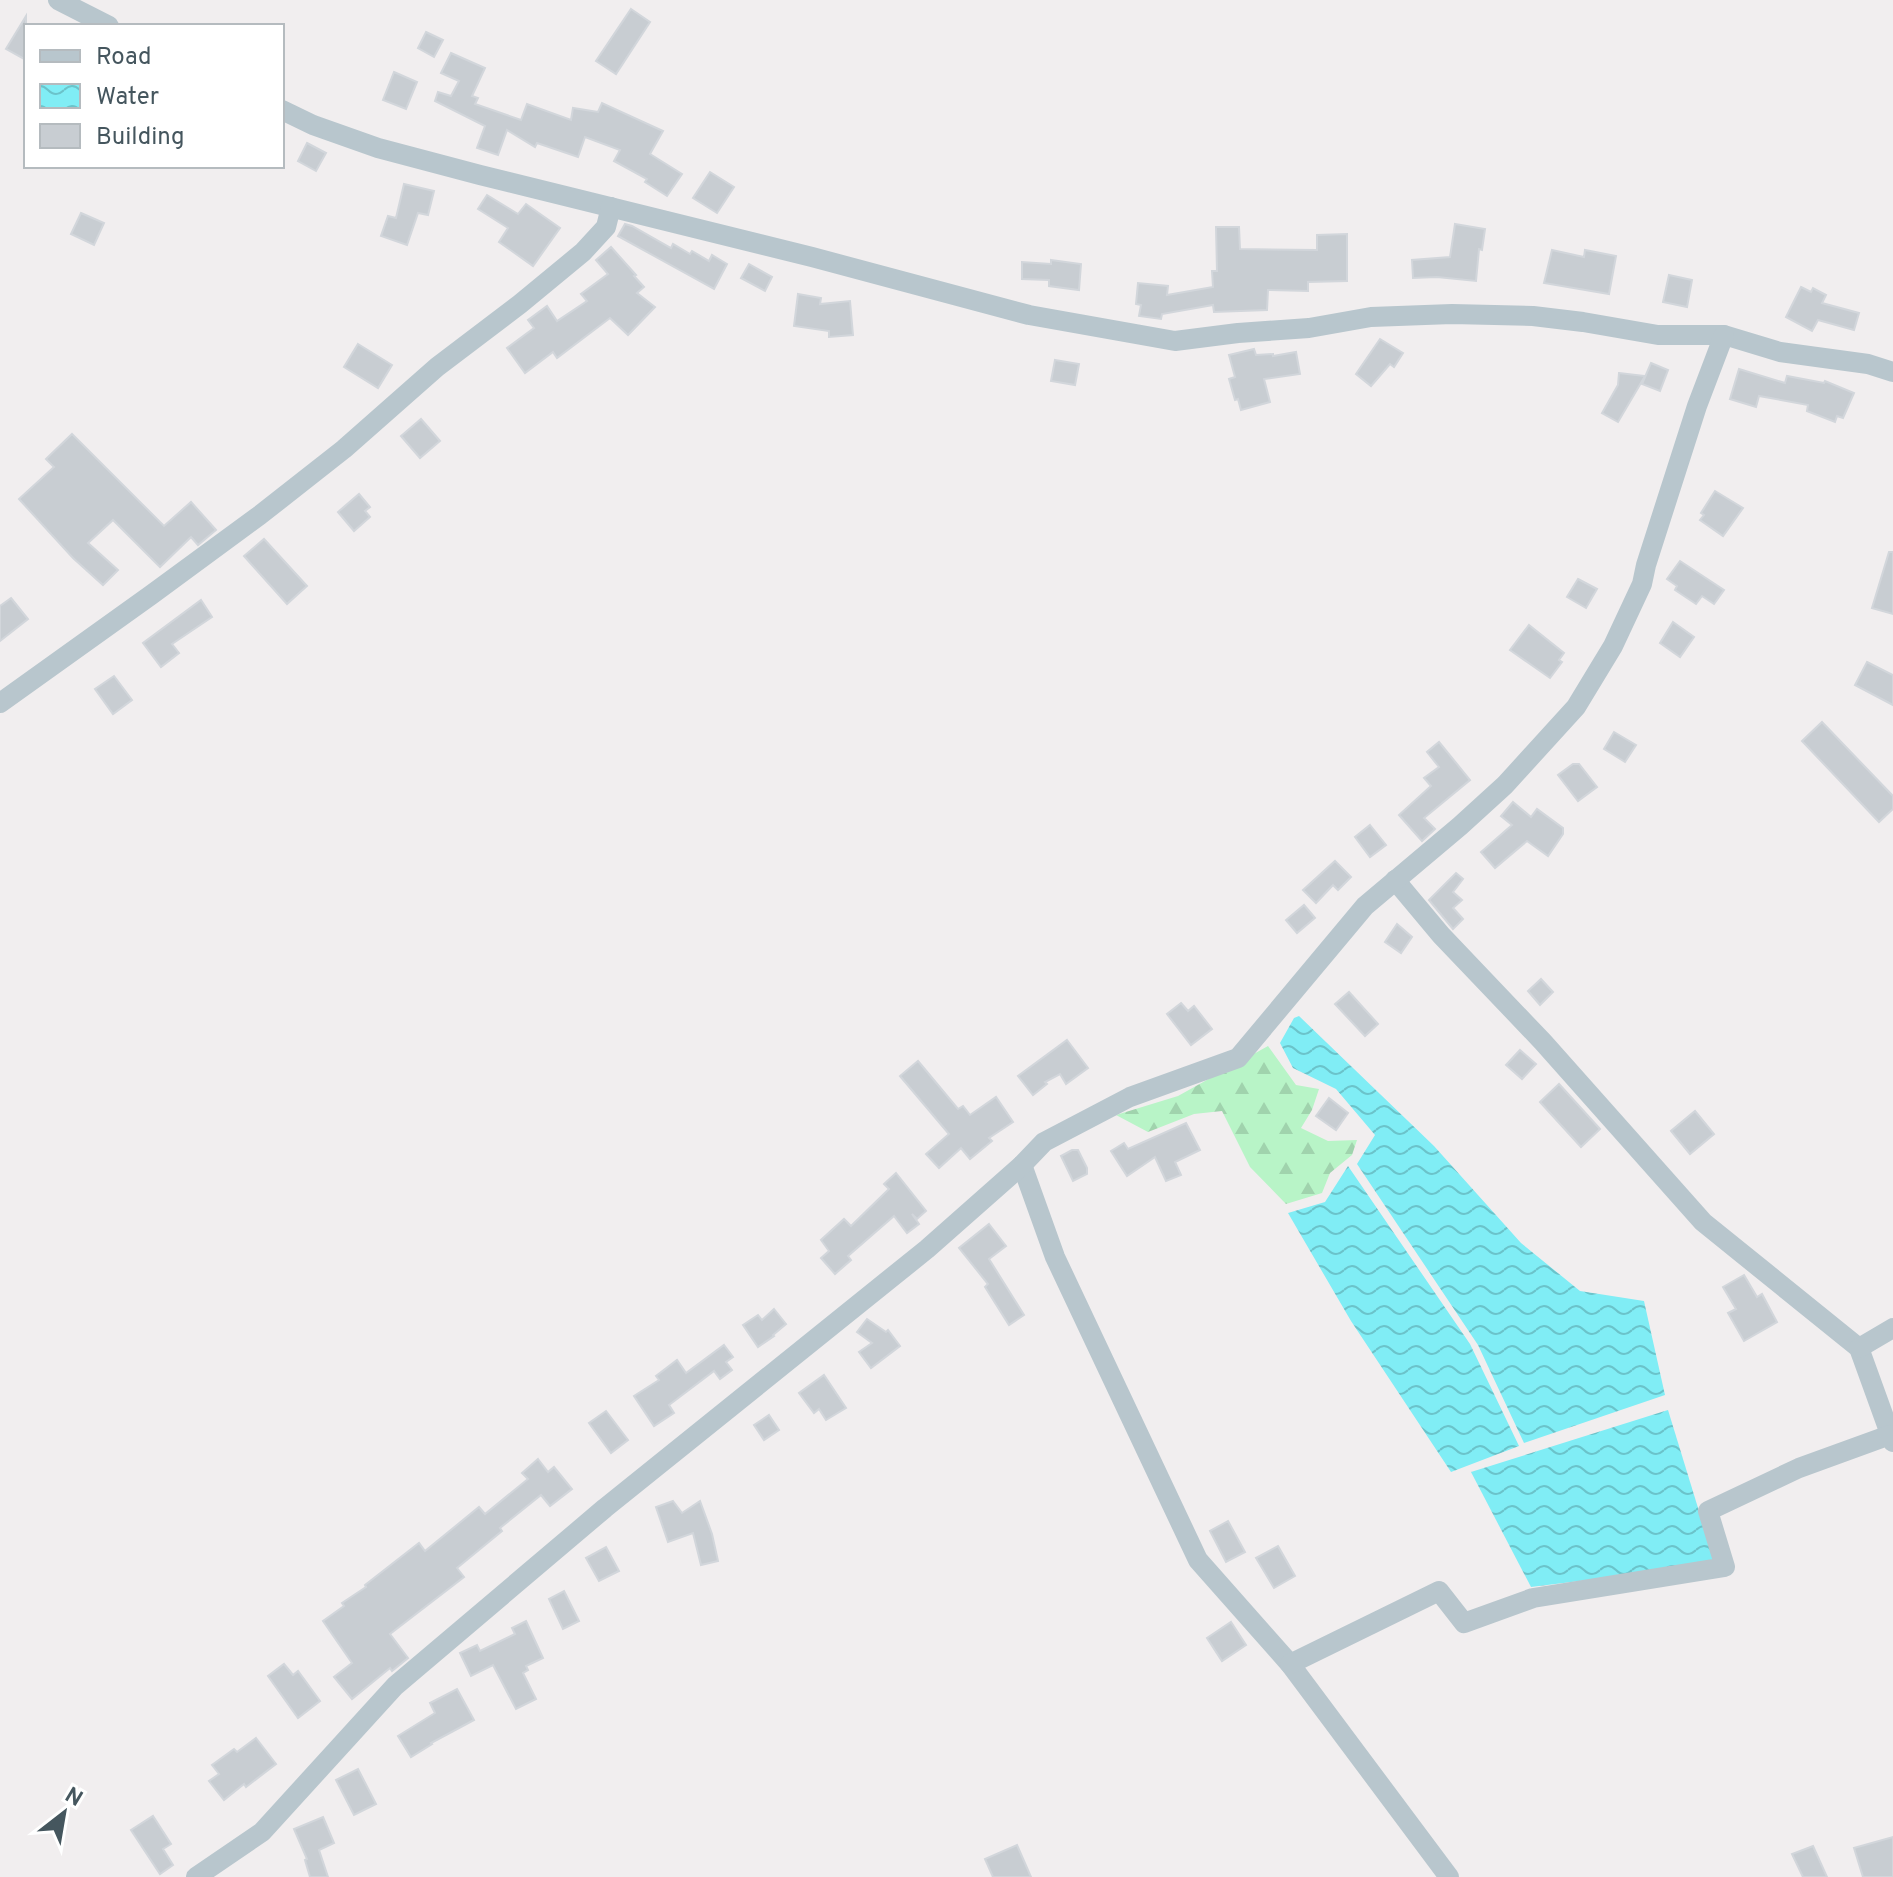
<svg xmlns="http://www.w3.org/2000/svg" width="1893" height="1877" font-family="Overpass,sans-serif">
	<defs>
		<pattern id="forest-firs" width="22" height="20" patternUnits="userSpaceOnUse" patternTransform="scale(2)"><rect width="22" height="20" fill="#b8f4c7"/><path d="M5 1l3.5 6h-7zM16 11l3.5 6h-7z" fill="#a0d3ad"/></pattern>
		<pattern id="water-waves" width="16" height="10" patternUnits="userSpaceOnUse" patternTransform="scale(2)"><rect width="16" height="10" fill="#80edf5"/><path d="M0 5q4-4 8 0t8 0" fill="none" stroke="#6bc3ca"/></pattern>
	</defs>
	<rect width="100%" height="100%" fill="#f1eeef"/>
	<polygon fill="url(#forest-firs)" points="1268,1046 1296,1085 1319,1089 1312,1110 1301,1128 1328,1141 1357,1140 1352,1155 1330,1173 1322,1193 1286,1204 1250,1167 1222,1111 1194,1114 1148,1132 1116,1115 1178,1096"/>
	<g fill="url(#water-waves)">
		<polygon points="1299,1016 1434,1146 1521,1243 1580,1291 1644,1301 1665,1395 1524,1443 1478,1345 1357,1164 1375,1135 1336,1089 1293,1068 1280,1043 1294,1018"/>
		<polygon points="1348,1166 1470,1344 1519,1446 1451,1472 1351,1321 1288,1213 1325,1202"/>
		<polygon points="1668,1410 1714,1560 1644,1573 1531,1587 1471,1472"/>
	</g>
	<g fill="#c8cdd2" stroke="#d2d6db" stroke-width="2">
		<polygon points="631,9 650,22 616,74 596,61"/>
		<polygon points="26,16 26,60 6,49"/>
		<polygon points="426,32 443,40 434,57 418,48"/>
		<polygon points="451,53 485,68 472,96 478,98 475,104 521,120 527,104 571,120 573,108 598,112 602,103 663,131 650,154 682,174 667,196 645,182 647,179 614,161 620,150 585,137 578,157 537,143 535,147 507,130 498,155 477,148 485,126 435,101 438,92 451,96 459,81 441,73"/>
		<polygon points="394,72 417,82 406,109 383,100"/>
		<polygon points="307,143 326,153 316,171 298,161"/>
		<polygon points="710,172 734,187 717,213 693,198"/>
		<polygon points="404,184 434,191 428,215 418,213 407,245 381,236 388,216 396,218"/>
		<polygon points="487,195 518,214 526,204 560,228 533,266 499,242 508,228 478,209"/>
		<polygon points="81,213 104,223 94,245 71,234"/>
		<polygon points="625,224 632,226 671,248 673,244 690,254 692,251 709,261 712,255 727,264 714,289 618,236"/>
		<polygon points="1455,224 1485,229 1482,250 1479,249 1476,281 1437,277 1413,278 1412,260 1450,257"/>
		<polygon points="1216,227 1239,227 1240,249 1317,250 1317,235 1347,234 1347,281 1308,282 1308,291 1268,290 1267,310 1214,312 1213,305 1162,314 1161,319 1139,316 1141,305 1136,304 1138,283 1168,286 1167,295 1213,287 1212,271 1217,271"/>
		<polygon points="611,247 636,275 634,276 644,287 637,293 655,307 628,335 610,318 557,358 553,352 525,373 507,348 534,328 528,320 547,306 557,321 587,301 581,294 608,274 596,260"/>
		<polygon points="1552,250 1584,257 1585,250 1616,256 1609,294 1544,283"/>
		<polygon points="1051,260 1081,264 1079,290 1049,286 1049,280 1022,279 1022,262 1051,264"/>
		<polygon points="749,264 772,277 765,291 741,278"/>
		<polygon points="1669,275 1692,280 1687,307 1663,302"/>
		<polygon points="1801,287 1811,292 1813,288 1826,295 1822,303 1859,313 1854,330 1818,320 1812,331 1786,317"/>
		<polygon points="798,294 821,298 820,304 850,301 853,335 829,337 829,331 794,326"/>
		<polygon points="1380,339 1403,353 1394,367 1390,364 1371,386 1356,374"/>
		<polygon points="358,344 392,365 378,388 344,367"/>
		<polygon points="1254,349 1256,355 1273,354 1273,356 1296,352 1300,374 1264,379 1270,402 1241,410 1238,399 1235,400 1229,379 1235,377 1229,355"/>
		<polygon points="1055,360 1079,364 1075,385 1051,381"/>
		<polygon points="1651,363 1668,370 1660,391 1642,384"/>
		<polygon points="1739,369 1785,383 1787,376 1824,383 1825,381 1854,393 1843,418 1837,416 1835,422 1807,411 1808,405 1759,396 1756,407 1730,399"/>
		<polygon points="1619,373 1645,376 1618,422 1602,413 1618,385"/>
		<polygon points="421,419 440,441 420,458 401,436"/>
		<polygon points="72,434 164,526 191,502 216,530 198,545 191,537 160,567 113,520 88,543 118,570 103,585 73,558 19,499 54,467 46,459"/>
		<polygon points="1715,491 1743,508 1723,536 1700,520 1704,515 1701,513"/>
		<polygon points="359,494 370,507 365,511 370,517 354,531 338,512"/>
		<polygon points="264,539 307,586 287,604 244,556"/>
		<polygon points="1889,552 1893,552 1893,614 1872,608"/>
		<polygon points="1680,561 1724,590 1714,604 1702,596 1696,604 1675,590 1677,586 1667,579"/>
		<polygon points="1578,579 1597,589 1586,608 1567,597"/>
		<polygon points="11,598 28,619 0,641 0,606"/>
		<polygon points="201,600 212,617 172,644 179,653 161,667 143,643"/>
		<polygon points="1673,622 1694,637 1680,657 1660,643"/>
		<polygon points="1529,625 1564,653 1559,660 1562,662 1550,678 1510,650"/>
		<polygon points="1867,662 1893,675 1893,705 1855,685"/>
		<polygon points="114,676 132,700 113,714 95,689"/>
		<polygon points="1822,722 1893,796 1893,809 1879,822 1802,741"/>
		<polygon points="1614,732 1636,745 1625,762 1604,749"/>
		<polygon points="1439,742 1470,780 1424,818 1435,829 1422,841 1399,815 1431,786 1424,778 1439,767 1427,752"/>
		<polygon points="1573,764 1579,764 1597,787 1578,801 1558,775"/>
		<polygon points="1513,802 1531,817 1537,809 1563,828 1563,834 1548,856 1527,841 1495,868 1481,852 1512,825 1501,816"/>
		<polygon points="1370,825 1386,845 1370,857 1355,837"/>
		<polygon points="1335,861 1351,877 1338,890 1333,885 1316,903 1303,890"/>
		<polygon points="1456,873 1463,879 1453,892 1462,900 1453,908 1463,919 1453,929 1429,900"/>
		<polygon points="1304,905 1315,918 1297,933 1286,920"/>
		<polygon points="1397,924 1412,937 1401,953 1385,942"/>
		<polygon points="1541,979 1553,992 1540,1005 1528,991"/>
		<polygon points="1349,992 1378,1024 1365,1036 1335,1004"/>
		<polygon points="1181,1003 1188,1011 1194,1006 1212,1029 1191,1045 1167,1014"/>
		<polygon points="1067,1040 1088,1068 1066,1084 1060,1074 1045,1082 1047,1084 1033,1095 1018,1076"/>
		<polygon points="1520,1050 1536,1064 1522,1079 1506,1065"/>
		<polygon points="918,1061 958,1109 963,1106 970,1115 996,1097 1013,1122 989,1138 992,1141 970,1159 961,1148 939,1168 926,1154 949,1134 900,1076"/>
		<polygon points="1559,1084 1600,1129 1581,1147 1540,1102"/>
		<polygon points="1329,1098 1348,1113 1336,1130 1316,1116"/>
		<polygon points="1695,1111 1714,1134 1690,1154 1671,1131"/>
		<polygon points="1186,1123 1200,1150 1175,1162 1181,1175 1166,1181 1155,1157 1127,1176 1111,1151 1124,1143 1128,1149"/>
		<polygon points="1072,1150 1078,1150 1087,1168 1087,1174 1073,1181 1061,1156"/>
		<polygon points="896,1173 926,1211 917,1219 912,1214 919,1224 907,1233 894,1216 848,1256 851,1260 835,1274 821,1258 829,1251 821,1240 844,1219 851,1226 889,1189 884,1184"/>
		<polygon points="989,1224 1006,1246 989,1259 1024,1315 1009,1325 985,1287 988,1284 959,1248"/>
		<polygon points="1744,1275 1757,1297 1762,1294 1777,1322 1744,1341 1728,1313 1736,1309 1723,1287"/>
		<polygon points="774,1309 786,1324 773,1335 774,1336 758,1347 743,1325 758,1315 762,1320"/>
		<polygon points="867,1319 886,1332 888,1330 900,1346 871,1368 859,1352 872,1343 857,1332"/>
		<polygon points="724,1345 733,1357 726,1362 732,1370 720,1379 714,1371 669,1405 674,1413 654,1426 634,1396 659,1380 656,1376 677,1360 686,1373"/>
		<polygon points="824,1375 846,1408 826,1420 819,1409 814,1413 799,1393"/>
		<polygon points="606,1411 628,1440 611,1453 589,1423"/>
		<polygon points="769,1415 779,1430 764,1440 754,1425"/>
		<polygon points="538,1459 548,1472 554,1467 572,1489 550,1506 541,1495 500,1528 502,1531 457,1568 464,1577 390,1634 408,1658 392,1671 390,1668 352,1699 334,1677 352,1663 323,1621 344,1606 342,1603 366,1587 365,1585 419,1543 425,1551 479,1507 485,1514 528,1479 522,1473"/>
		<polygon points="673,1501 682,1513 700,1501 712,1534 718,1561 701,1565 693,1533 668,1542 656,1507"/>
		<polygon points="1228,1521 1245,1552 1226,1562 1210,1531"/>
		<polygon points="1278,1546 1295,1576 1274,1588 1256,1558"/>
		<polygon points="606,1547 619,1571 599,1581 586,1558"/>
		<polygon points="564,1591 579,1621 563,1629 549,1599"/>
		<polygon points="526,1621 543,1658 526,1666 528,1670 523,1673 536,1699 516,1709 493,1665 471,1676 460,1653 477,1645 480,1651 515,1634 512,1628"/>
		<polygon points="1231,1622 1246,1645 1222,1661 1207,1638"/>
		<polygon points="284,1664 293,1675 298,1671 320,1701 298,1718 268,1676"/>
		<polygon points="457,1689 474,1720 431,1743 432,1744 411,1757 398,1736 435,1713 430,1703"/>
		<polygon points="256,1738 276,1764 246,1787 244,1784 224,1800 209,1781 219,1774 212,1765 234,1749 237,1752"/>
		<polygon points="358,1769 376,1804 354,1815 336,1780"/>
		<polygon points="153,1816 171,1844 163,1849 173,1865 160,1874 131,1830"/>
		<polygon points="323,1817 334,1843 319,1850 328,1877 310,1877 305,1860 307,1859 294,1829"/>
		<polygon points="1893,1837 1893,1877 1863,1877 1854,1848"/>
		<polygon points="1017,1845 1031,1877 993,1877 985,1859"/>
		<polygon points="1813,1846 1827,1877 1803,1877 1792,1854"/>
	</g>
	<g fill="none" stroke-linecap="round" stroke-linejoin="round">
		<g stroke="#b8c6cd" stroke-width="20">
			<polyline points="58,0 109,26"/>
			<polyline points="282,110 313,125 378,148 480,175 812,257 1029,315 1175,341 1238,333 1309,328 1371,317 1452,314 1533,316 1583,322 1658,335 1724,335 1780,352 1868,364 1893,372"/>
			<polyline points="0,703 151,595 260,515 344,449 437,367 520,304 583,252 606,227 611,207"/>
			<polyline points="1395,880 1441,935 1543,1042 1703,1222 1859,1348 1893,1442"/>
			<polyline points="1022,1165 1055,1257 1198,1560 1290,1664 1449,1877"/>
			<polyline points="1859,1348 1893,1328"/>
			<polyline points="1290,1664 1439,1591 1464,1623 1533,1598 1725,1567 1708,1511 1799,1468 1890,1435"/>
			<polyline points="196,1877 262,1832 395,1686 605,1508 927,1249 1022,1165 1044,1142 1130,1097 1238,1058 1365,906 1460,826 1505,785 1576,707 1613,646 1642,584 1646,565 1697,406 1724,335"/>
		</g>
	</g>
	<rect x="24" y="24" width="260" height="144" fill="#ffffff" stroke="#b5bbbf" stroke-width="2"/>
	<rect x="40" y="50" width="40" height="12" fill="#b8c6cd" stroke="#b5bbbf" stroke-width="2"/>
	<text x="96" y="64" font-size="24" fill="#45565e">Road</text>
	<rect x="40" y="84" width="40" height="24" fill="url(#water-waves)" stroke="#b5bbbf" stroke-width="2"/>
	<text x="96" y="104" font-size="24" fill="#45565e">Water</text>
	<rect x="40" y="124" width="40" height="24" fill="#c8cdd2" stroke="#b5bbbf" stroke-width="2"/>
	<text x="96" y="144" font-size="24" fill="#45565e">Building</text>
	<g transform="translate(64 1813) rotate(31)" stroke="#ffffff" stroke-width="6" paint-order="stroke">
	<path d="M0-6L14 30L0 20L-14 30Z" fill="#45565e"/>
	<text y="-12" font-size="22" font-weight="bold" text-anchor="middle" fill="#45565e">N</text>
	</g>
</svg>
